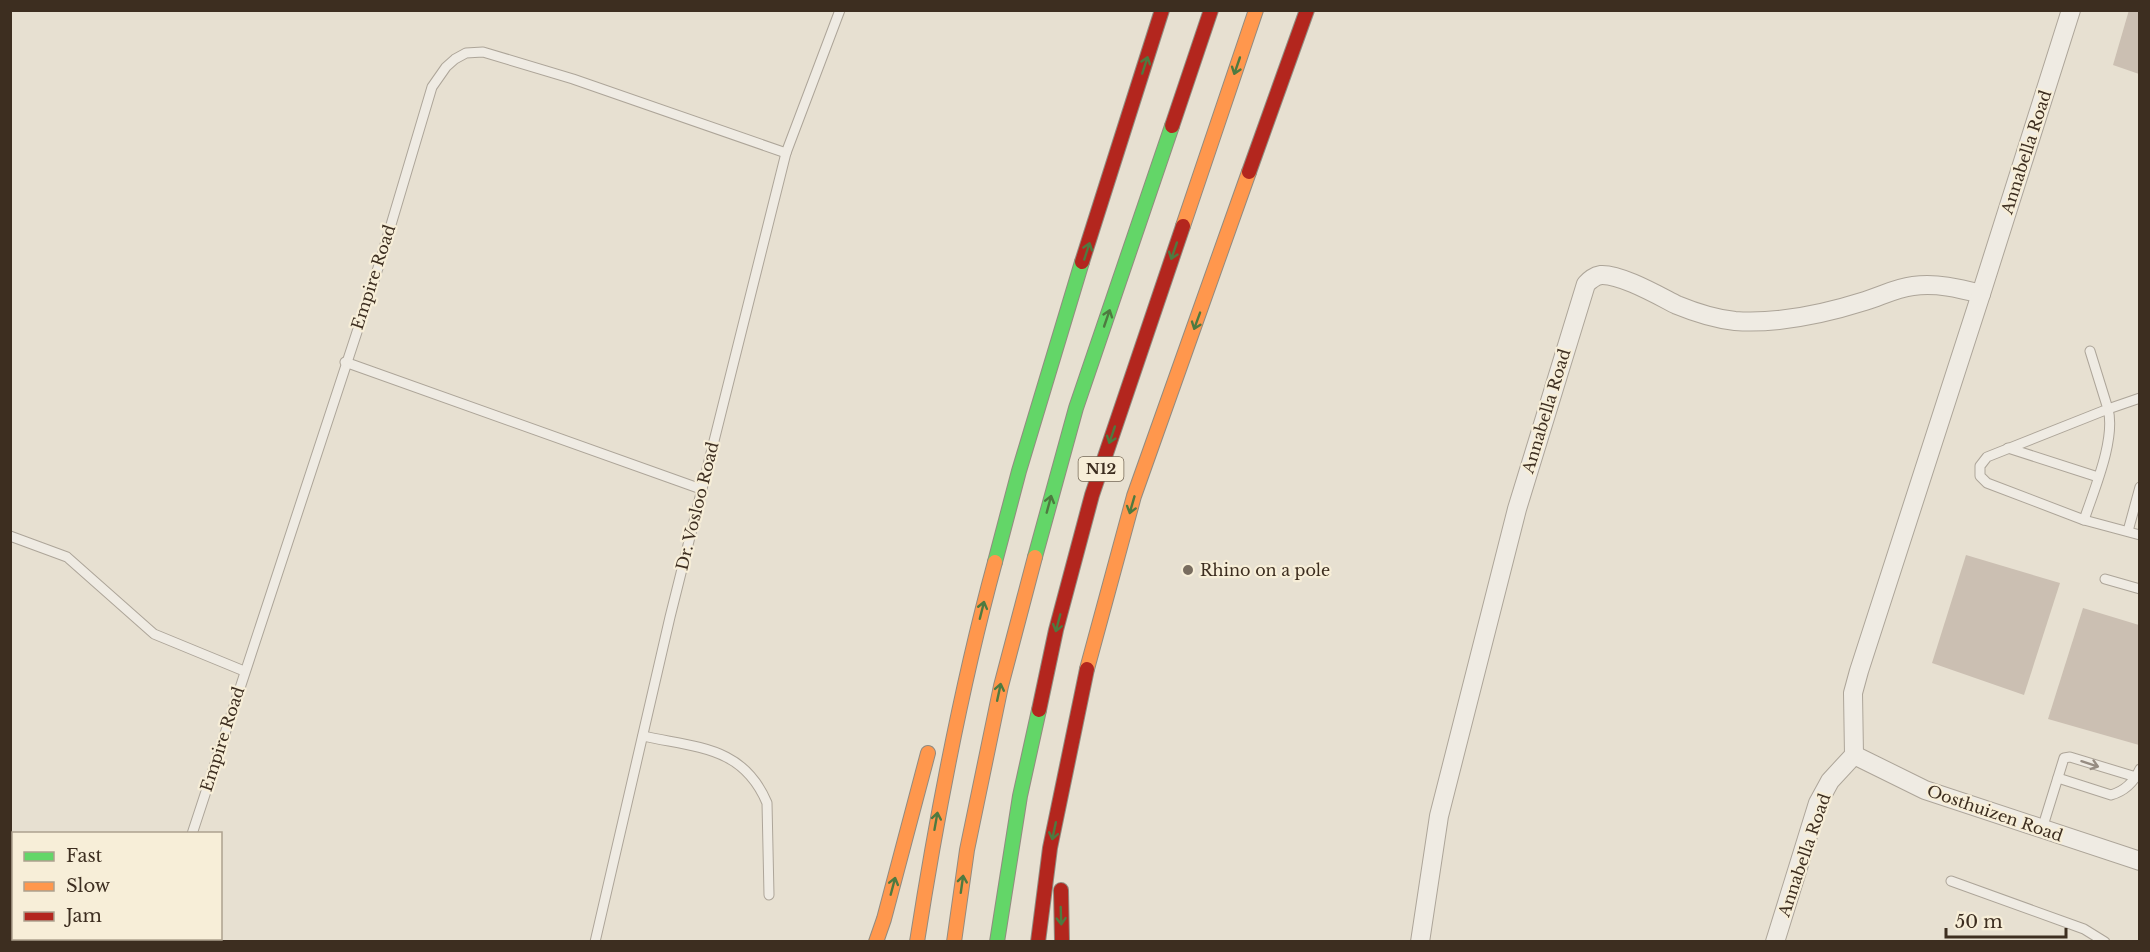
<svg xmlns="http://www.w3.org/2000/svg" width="2150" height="952" font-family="'Libre Baskerville',serif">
	<rect width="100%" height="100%" fill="#e7e0d1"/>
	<g fill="#cbbfb2">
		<polygon points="2129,10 2139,10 2139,74 2113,65"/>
		<polygon points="1966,555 2060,583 2024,695 1932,663"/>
		<polygon points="2083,608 2139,625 2139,745 2048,719"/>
	</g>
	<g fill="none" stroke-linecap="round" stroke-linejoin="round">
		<g stroke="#ada599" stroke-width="11">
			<g id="lane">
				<polyline points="2090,351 2108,409 1987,457 1980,466 1980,476 1987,483 2084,520 2140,535"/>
				<polyline points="345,362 701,489"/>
				<polyline points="2008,448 2098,477"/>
				<path d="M2084 520C2094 490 2116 439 2108 409L2140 398"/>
				<polyline points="2128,531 2140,487"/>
				<polyline points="10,536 67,557 154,634 244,671"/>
				<polyline points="2105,579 2140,589"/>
				<path d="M643 736C697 748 743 746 767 803L769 895"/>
				<path d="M2058 778 2111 795C2125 791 2134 782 2140 769"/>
				<polyline points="2042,829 2064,758 2070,757 2136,777"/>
				<polyline points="192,834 379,265 432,87 446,67 455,59 466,53 483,52 573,79 786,153"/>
				<polyline points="1951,881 2084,929 2105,942"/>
				<polyline points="156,942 157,938"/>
				<polyline points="595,942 670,617 786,153 840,10"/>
			</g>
		</g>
		<g stroke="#ada599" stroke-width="20">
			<g id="street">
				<polyline points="1854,755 1925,790 2140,861"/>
				<path d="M1420 942 1439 816 1517 509 1586 284C1590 280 1594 276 1601 275 1621 274 1659 296 1677 305 1694 312 1716 319 1735 321 1778 324 1824 314 1865 301 1881 296 1896 288 1913 286 1937 283 1958 288 1981 294L2071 10"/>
				<polyline points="1775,942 1818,803 1830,781 1854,755 1853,693 1859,671 1981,294"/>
			</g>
		</g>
		<g stroke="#928b80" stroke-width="16">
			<g id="fast">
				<polyline points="1035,557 1076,408 1172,126"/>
				<polyline points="995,562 1019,471 1082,262"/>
				<polyline points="997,942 1020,796 1039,710"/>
			</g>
		</g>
		<g stroke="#928b80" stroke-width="16">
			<g id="slow">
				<polyline points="1183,226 1256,10"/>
				<polyline points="1087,669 1134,496 1249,172"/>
				<polyline points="876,942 884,919 928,753"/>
				<path d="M917 942C937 814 961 687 995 562"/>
				<polyline points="954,942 967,850 1001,686 1035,557"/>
			</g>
		</g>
		<g stroke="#928b80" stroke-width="16">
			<g id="jam">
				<polyline points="1172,126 1211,10"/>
				<polyline points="1249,172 1307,10"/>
				<polyline points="1082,262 1162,10"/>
				<polyline points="1039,710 1056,630 1092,495 1183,226"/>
				<polyline points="1061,890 1062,942"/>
				<polyline points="1038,942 1050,848 1087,669"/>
			</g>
		</g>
		<use href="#lane" stroke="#efebe3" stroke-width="9"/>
		<use href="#street" stroke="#efebe3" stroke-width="18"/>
		<use href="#fast" stroke="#63d668" stroke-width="14"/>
		<use href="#slow" stroke="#ff974d" stroke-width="14"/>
		<use href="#jam" stroke="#b3261e" stroke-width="14"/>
	</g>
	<defs><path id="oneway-shaft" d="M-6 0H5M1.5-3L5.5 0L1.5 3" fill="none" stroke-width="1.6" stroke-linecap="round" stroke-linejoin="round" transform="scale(1.5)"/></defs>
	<g stroke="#4e7a40">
		<use href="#oneway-shaft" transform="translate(1145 65) rotate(-72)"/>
		<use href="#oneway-shaft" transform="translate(1237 66) rotate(109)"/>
		<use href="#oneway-shaft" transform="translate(1087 251) rotate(-72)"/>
		<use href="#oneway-shaft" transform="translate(1174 251) rotate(109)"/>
		<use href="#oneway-shaft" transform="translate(1107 318) rotate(-71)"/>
		<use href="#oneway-shaft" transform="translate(1197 321) rotate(110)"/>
		<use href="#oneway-shaft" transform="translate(1112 435) rotate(109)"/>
		<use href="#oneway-shaft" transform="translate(1049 504) rotate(-75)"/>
		<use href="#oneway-shaft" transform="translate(1132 505) rotate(106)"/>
		<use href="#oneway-shaft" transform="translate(982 610) rotate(-76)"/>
		<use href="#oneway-shaft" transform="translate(1058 623) rotate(105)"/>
		<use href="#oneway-shaft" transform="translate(999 692) rotate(-78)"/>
		<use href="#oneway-shaft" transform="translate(936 821) rotate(-80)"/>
		<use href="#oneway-shaft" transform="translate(1054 831) rotate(102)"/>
		<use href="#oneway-shaft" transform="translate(962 884) rotate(-82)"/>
		<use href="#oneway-shaft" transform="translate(893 886) rotate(-75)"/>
		<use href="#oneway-shaft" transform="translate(1061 916) rotate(88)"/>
	</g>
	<use stroke="#968c82" href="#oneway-shaft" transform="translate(2090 764) rotate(18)"/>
	<circle fill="#786c5e" stroke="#f7eed8" stroke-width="2" cx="1188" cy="570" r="6"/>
	<g text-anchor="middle" stroke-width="4.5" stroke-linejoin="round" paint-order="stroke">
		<rect fill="#f7eed8" stroke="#756857" stroke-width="1.5" x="1078.5" y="457" width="45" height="24" rx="4.5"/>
		<g font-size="15" font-weight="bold" fill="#3d2e20">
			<text x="1101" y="474">N12</text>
		</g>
		<g font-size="16" fill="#3d2e20" stroke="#f7eed8">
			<text transform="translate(2026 152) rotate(-72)" y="6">Annabella Road</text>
			<text transform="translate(373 277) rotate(-72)" y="6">Empire Road</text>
			<text transform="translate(1546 411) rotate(-73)" y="6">Annabella Road</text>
			<text transform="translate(697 506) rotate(-76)" y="6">Dr. Vosloo Road</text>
			<text transform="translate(222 739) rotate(-72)" y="6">Empire Road</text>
			<text transform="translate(1995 813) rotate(19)" y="6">Oosthuizen Road</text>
			<text transform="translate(1804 855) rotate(-71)" y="6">Annabella Road</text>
		</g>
		<g font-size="16" fill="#3d2e20" stroke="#f7eed8" text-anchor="start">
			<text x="1200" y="576">Rhino on a pole</text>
		</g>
	</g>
	<rect width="2150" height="952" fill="none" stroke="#3d2e20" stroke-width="24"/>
	<rect x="12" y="832" width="210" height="108" fill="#f7eed8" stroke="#ada18e" stroke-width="1.5"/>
	<rect x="24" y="852" width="30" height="9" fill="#63d668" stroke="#ada18e" stroke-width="1.5"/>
	<text x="66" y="862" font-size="18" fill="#3d2e20">Fast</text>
	<rect x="24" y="882" width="30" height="9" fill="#ff974d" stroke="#ada18e" stroke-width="1.5"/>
	<text x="66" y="892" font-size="18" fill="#3d2e20">Slow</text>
	<rect x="24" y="912" width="30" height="9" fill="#b3261e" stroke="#ada18e" stroke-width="1.5"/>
	<text x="66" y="922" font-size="18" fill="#3d2e20">Jam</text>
	<path d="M1946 928v9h120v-9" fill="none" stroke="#3d2e20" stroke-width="3"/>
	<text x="1955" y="928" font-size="18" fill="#3d2e20" stroke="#f7eed8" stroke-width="4.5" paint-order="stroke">50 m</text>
</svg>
